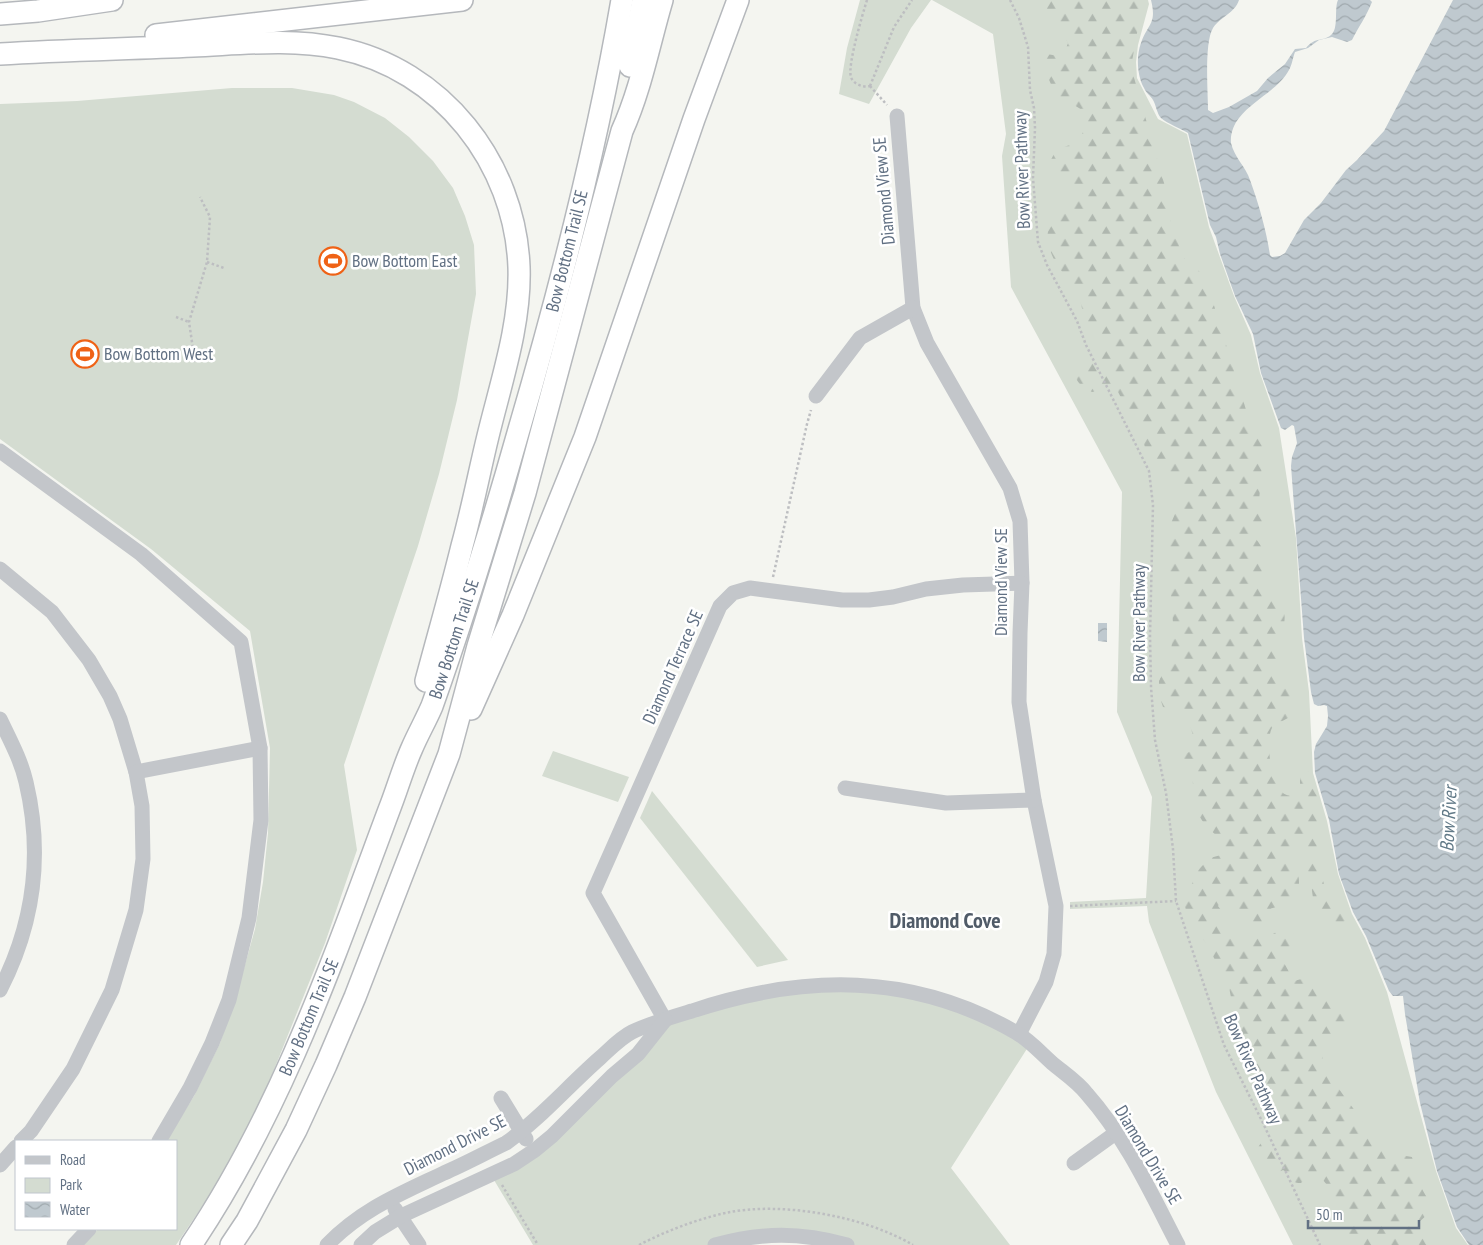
<svg xmlns="http://www.w3.org/2000/svg" width="1483" height="1245" font-family="'PT Sans Narrow',sans-serif">
	<defs>
		<pattern id="forest-firs" width="22" height="20" patternUnits="userSpaceOnUse" patternTransform="scale(1.25)"><rect width="22" height="20" fill="#d4dcd1"/><path d="M5 1l3.5 6h-7zM16 11l3.5 6h-7z" fill="#afb7af"/></pattern>
		<pattern id="water-waves" width="16" height="10" patternUnits="userSpaceOnUse" patternTransform="scale(1.25)"><rect width="16" height="10" fill="#bfc9cf"/><path d="M0 5q4-4 8 0t8 0" fill="none" stroke="#9fa8ad"/></pattern>
	</defs>
	<rect width="100%" height="100%" fill="#f4f5f0"/>
	<g fill="#d4dcd1">
		<polygon points="860,0 931,0 911,28 869,104 839,94 847,48"/>
		<polygon points="932,0 1148,0 1149,4 1138,45 1136,62 1137,78 1158,119 1187,134 1209,227 1234,296 1251,335 1260,373 1279,428 1296,538 1302,638 1309,692 1313,773 1327,821 1338,874 1352,914 1365,938 1387,992 1436,1171 1456,1228 1468,1245 1293,1245 1216,1092 1149,922 1147,906 1070,909 1070,902 1146,898 1152,797 1117,712 1122,492 1011,287 1002,156 1006,134 993,34"/>
		<polygon points="232,88 292,88 334,95 354,102 385,118 409,137 433,161 453,188 465,216 474,245 476,294 457,400 439,474 418,546 344,765 357,850 325,943 261,1102 216,1186 176,1245 83,1245 98,1229 176,1229 176,1141 166,1141 194,1096 220,1043 239,986 255,929 263,882 268,833 270,748 250,631 151,549 0,439 0,104 77,101"/>
		<polygon points="553,751 629,777 618,802 542,776"/>
		<polygon points="652,791 788,960 757,967 640,818"/>
		<polygon points="784,988 930,996 1030,1044 951,1168 1010,1245 847,1245 819,1237 715,1245 533,1245 491,1175 514,1164 665,1020"/>
	</g>
	<path fill="url(#forest-firs)" d="M1040 0H1143L1131 67 1168 197 1171 226 1185 260 1205 276 1247 413 1253 430 1264 444 1259 501 1265 518 1262 523 1251 528 1250 533C1258 540 1266 551 1265 562 1264 568 1261 573 1259 578 1261 581 1263 586 1265 588 1271 594 1279 596 1282 604 1291 626 1274 647 1276 668 1277 679 1286 683 1289 691 1293 700 1290 709 1288 718 1283 721 1275 723 1272 728 1263 744 1275 817 1300 789V770L1305 768 1313 777 1321 810 1316 858 1328 897 1344 914 1346 920 1338 928C1312 924 1314 898 1310 878 1309 873 1307 868 1306 863 1306 855 1307 847 1301 841 1295 844 1288 852 1290 860 1292 864 1295 867 1297 870 1301 881 1299 900 1291 908 1274 907 1269 904 1262 922 1245 928 1236 913 1228 900L1221 902 1218 906 1225 915V931L1236 937 1247 940 1257 934C1269 941 1277 931 1287 923L1294 931V942C1290 948 1285 949 1280 954L1282 959 1294 981 1305 978 1346 1017 1347 1022C1336 1035 1321 1047 1322 1066L1389 1157 1398 1165 1401 1158 1406 1156 1412 1157C1416 1166 1417 1175 1420 1184 1427 1203 1440 1205 1419 1222 1418 1232 1423 1235 1430 1240L1431 1245H1353L1351 1243 1345 1221 1340 1217 1327 1185 1323 1180 1311 1176 1305 1179 1301 1183C1293 1183 1290 1181 1288 1173L1283 1170 1278 1173V1179C1272 1176 1259 1161 1257 1154 1256 1150 1259 1146 1261 1143L1272 1142 1277 1140 1279 1134V1128L1272 1116 1273 1104 1240 1060 1238 1053 1237 1028 1228 982 1220 970 1208 946 1189 919 1185 907V901L1197 871 1210 858 1221 855 1225 850 1219 838 1205 825 1198 814 1192 791 1193 784 1192 778 1184 768 1183 755 1193 750C1196 739 1189 719 1182 709L1163 707 1159 695V681L1171 654 1173 623 1166 536 1176 511 1186 500 1146 452 1140 427 1128 411 1117 390 1111 388 1092 392C1084 388 1069 379 1079 368 1083 363 1092 362 1096 357 1100 353 1101 348 1103 342 1097 334 1090 326 1085 317 1081 309 1081 299 1077 291 1074 285 1067 279 1063 273 1053 261 1044 242 1049 226 1054 207 1070 211 1076 196 1071 190 1067 189 1061 186 1053 180 1051 172 1049 163 1051 160 1053 155 1055 153 1065 143 1078 148 1084 129 1090 107 1076 108 1062 99 1051 91 1042 66 1047 54L1058 56 1064 54 1068 43 1057 22Z"/>
	<g fill="url(#water-waves)">
		<path d="M1151 0H1239C1235 13 1220 17 1213 28 1204 43 1208 92 1208 110L1213 113 1229 107 1257 91 1268 78 1285 64 1295 49 1306 48C1316 36 1323 42 1331 35 1339 29 1334 8 1338 0H1370L1372 2C1366 17 1359 26 1352 40L1347 42 1332 37 1319 40 1308 48 1295 52C1293 57 1292 65 1289 70 1278 90 1253 100 1239 118 1234 124 1230 134 1231 143 1234 157 1246 167 1250 180 1259 205 1266 229 1270 255L1272 257 1280 256 1285 253 1304 220 1321 203 1346 170 1357 160 1384 131 1453 0H1483V1245H1469L1457 1227 1437 1171 1420 1103 1405 1014 1403 996H1393L1389 991 1366 936 1353 912 1339 874 1329 820 1315 773 1314 752 1316 744 1327 726 1328 716 1327 706 1324 705 1318 706 1314 704 1311 692 1304 638 1291 466 1292 457 1297 443 1294 426 1292 425 1285 430 1281 428 1261 373 1253 334 1235 296 1220 254 1216 237 1210 225 1188 133C1180 128 1168 124 1161 118 1157 114 1156 105 1153 100 1151 96 1146 93 1144 88 1137 76 1136 56 1141 43 1148 23 1157 24 1151 0Z"/>
		<polygon points="1098,623 1107,623 1107,642 1098,641"/>
	</g>
	<g fill="none" stroke-linecap="round" stroke-linejoin="round">
		<g stroke="#b5b8bc" stroke-width="24">
			<g id="highway">
				<polyline points="0,14 38,11 112,0"/>
				<polyline points="156,35 462,0"/>
				<path d="M0 54C64 50 129 49 193 46 241 44 291 38 338 48 442 69 515 163 519 267 521 324 501 382 488 436 479 473 472 510 462 546 451 591 438 636 426 681"/>
				<polyline points="630,66 643,0"/>
				<polyline points="471,709 513,615 585,437 694,119 738,0"/>
				<path d="M191 1245C281 1112 333 960 389 810 397 790 403 768 412 748 418 734 426 720 432 706 464 616 492 525 518 433 560 290 597 146 622 0"/>
				<path d="M231 1245 247 1221 296 1130 326 1065 355 997 449 754 478 646 525 493 622 131C641 89 649 44 662 0"/>
			</g>
		</g>
		<g stroke="#bdbec1" stroke-width="2.5" stroke-dasharray="2.5 2.5" stroke-linecap="butt">
			<path d="M867 0C863 13 847 66 851 77 853 84 863 88 870 86"/>
			<polyline points="1010,0 1019,18 1028,47 1030,90 1034,108 1035,128 1033,178 1038,242 1047,265 1077,321 1086,345 1149,471 1153,505 1150,636 1151,687 1155,740 1166,793 1173,849 1176,901 1224,1045 1263,1123 1320,1245"/>
			<polyline points="870,86 894,27 912,0"/>
			<polyline points="870,86 887,105"/>
			<polyline points="207,262 224,268"/>
			<polyline points="176,317 189,322"/>
			<polyline points="195,362 189,322 207,262 210,217 200,197"/>
			<polyline points="773,577 807,424 811,410"/>
			<polyline points="1070,906 1176,901"/>
			<polyline points="502,1185 538,1245"/>
			<path d="M639 1245C666 1231 695 1220 725 1213 781 1201 864 1216 913 1245"/>
		</g>
		<g stroke="#c3c6ca" stroke-width="15">
			<polyline points="897,116 913,308 927,343 1010,488 1020,521 1022,583 1020,633 1019,702 1034,800 1056,906 1054,954 1046,982 1019,1034"/>
			<polyline points="816,396 860,338 913,308"/>
			<polyline points="0,451 141,554 241,642 260,748 261,820 249,918 229,1000 212,1043 190,1088 159,1141"/>
			<polyline points="0,569 52,612 89,660 110,696 120,719 136,772 142,806 143,859 136,910 112,990 73,1069 31,1131 21,1141"/>
			<path d="M0 719C10 740 21 760 26 782 43 854 34 924 0 990"/>
			<polyline points="136,772 260,748"/>
			<polyline points="845,788 946,803 1034,800"/>
			<polyline points="665,1020 593,893 720,606 733,593 750,588 842,600 869,600 893,597 926,589 963,585 1022,583"/>
			<polyline points="501,1098 526,1139"/>
			<polyline points="1074,1163 1117,1132"/>
			<polyline points="0,1165 16,1147"/>
			<polyline points="395,1209 419,1245"/>
			<polyline points="74,1245 89,1229"/>
			<path d="M327 1245C362 1209 400 1194 444 1173 465 1164 485 1153 506 1143 540 1119 568 1086 600 1058 609 1050 620 1038 632 1032 651 1023 672 1017 692 1011 804 974 912 972 1017 1033 1030 1041 1041 1053 1052 1063 1064 1073 1078 1082 1087 1094 1126 1138 1151 1193 1178 1245"/>
			<polyline points="361,1245 375,1232 401,1216 514,1164 535,1150 552,1136 612,1076 638,1054 665,1020"/>
			<path d="M715 1245C762 1232 801 1232 847 1245"/>
		</g>
		<use href="#highway" stroke="#fff" stroke-width="21"/>
	</g>
	<defs>
		<g id="stadium-ring" transform="scale(1.4375)"><circle r="9.5" fill="#fff" stroke="#ef6216" stroke-width="1.5"/><path d="M0-5a6.5 5 0 1 0 0 10a6.5 5 0 1 0 0-10ZM-3.5-1.8h7v3.6h-7Z" fill="#ef6216"/></g>
	</defs>
	<g fill-rule="evenodd">
		<use href="#stadium-ring" x="333" y="261"/>
		<use href="#stadium-ring" x="85" y="354"/>
	</g>
	<g text-anchor="middle" stroke-width="5" stroke-linejoin="round" paint-order="stroke">
		<g font-size="18" fill="#617083" stroke="#fff">
			<text transform="translate(1022 170) rotate(-92)" y="6">Bow River Pathway</text>
			<text transform="translate(884 191) rotate(-95)" y="6">Diamond View SE</text>
			<text transform="translate(567 251) rotate(-76)" y="6">Bow Bottom Trail SE</text>
			<text transform="translate(1001 582) rotate(-90)" y="6">Diamond View SE</text>
			<text transform="translate(1139 623) rotate(-90)" y="6">Bow River Pathway</text>
			<text transform="translate(454 639) rotate(-72)" y="6">Bow Bottom Trail SE</text>
			<text transform="translate(673 667) rotate(-66)" y="6">Diamond Terrace SE</text>
			<text transform="translate(309 1017) rotate(-67)" y="6">Bow Bottom Trail SE</text>
			<text transform="translate(1253 1069) rotate(66)" y="6">Bow River Pathway</text>
			<text transform="translate(455 1145) rotate(-27)" y="6">Diamond Drive SE</text>
			<text transform="translate(1148 1155) rotate(59)" y="6">Diamond Drive SE</text>
		</g>
		<g font-size="18" fill="#617083" stroke="#fff" text-anchor="start">
			<text x="352" y="267">Bow Bottom East</text>
			<text x="104" y="360">Bow Bottom West</text>
		</g>
		<g font-size="19" font-style="italic" fill="#627a88" stroke="#fff">
			<text transform="translate(1448 819) rotate(-87)" y="7">Bow River</text>
		</g>
		<g font-size="22" font-weight="bold" fill="#505b68" stroke="#fff">
			<text x="945" y="928">Diamond Cove</text>
		</g>
	</g>
	<rect x="15" y="1140" width="162" height="90" fill="#ffffff" stroke="#c0c6cd"/>
	<rect x="25" y="1156" width="25" height="8" fill="#c3c6ca" stroke="#c0c6cd"/>
	<text x="60" y="1165" font-size="15" fill="#617083">Road</text>
	<rect x="25" y="1178" width="25" height="15" fill="#d4dcd1" stroke="#c0c6cd"/>
	<text x="60" y="1190" font-size="15" fill="#617083">Park</text>
	<rect x="25" y="1202" width="25" height="15" fill="url(#water-waves)" stroke="#c0c6cd"/>
	<text x="60" y="1215" font-size="15" fill="#617083">Water</text>
	<path d="M1308 1220v8h111v-8" fill="none" stroke="#617083" stroke-width="2.5"/>
	<text x="1316" y="1220" font-size="15" fill="#617083" stroke="#ffffff" stroke-width="4" paint-order="stroke">50 m</text>
</svg>
